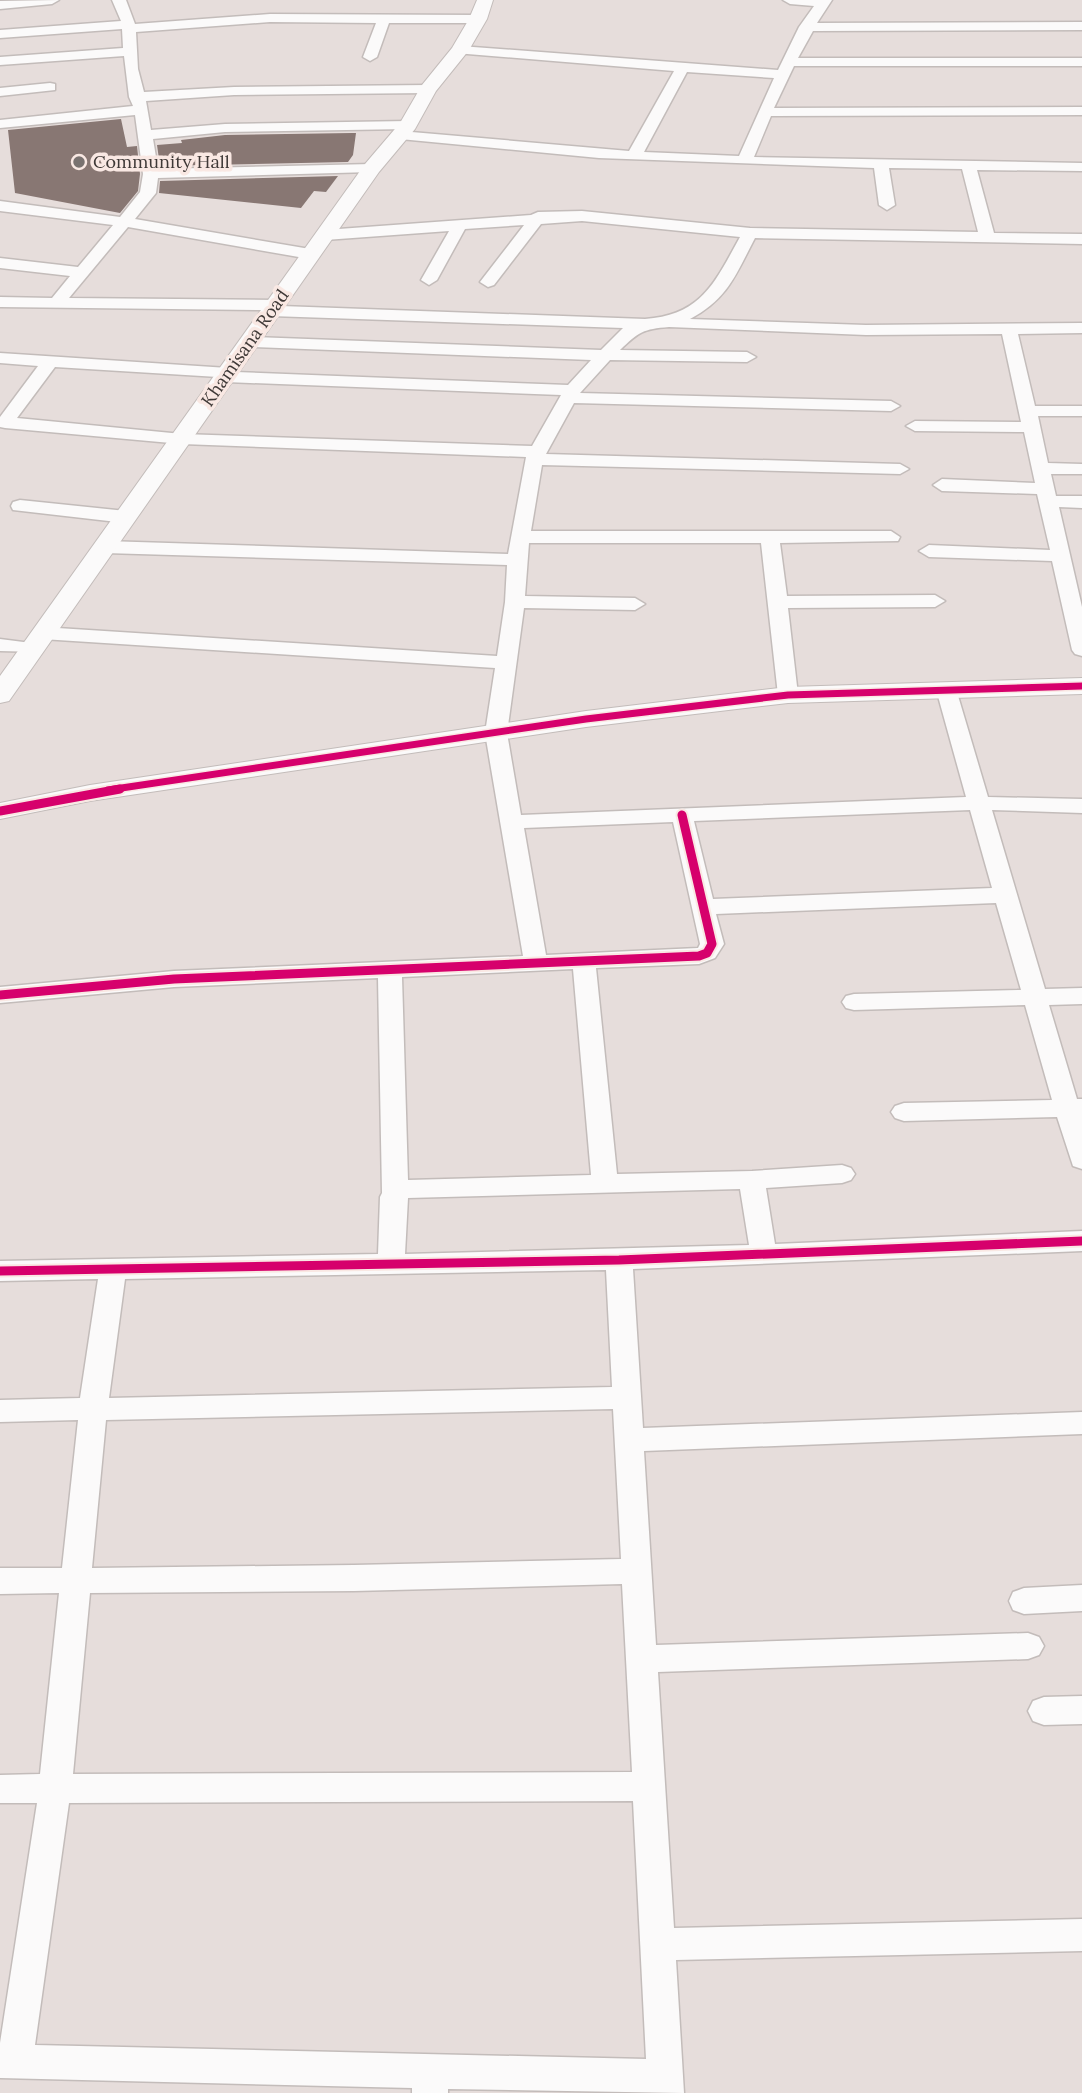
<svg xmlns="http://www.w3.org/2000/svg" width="1082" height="2093" font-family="Lora,serif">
	<rect width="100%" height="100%" fill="#e6dddb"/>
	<g fill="#887773">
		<polygon points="121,119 127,147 137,146 140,174 138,191 120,213 15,193 8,130"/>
		<polygon points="352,133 356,133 353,155 348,162 160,166 157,145 182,143 181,140 225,135"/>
		<polygon points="338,176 326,192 314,191 301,208 159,193 160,181"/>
	</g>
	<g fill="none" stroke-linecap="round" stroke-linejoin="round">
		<g stroke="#c3bcba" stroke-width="3">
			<g id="minor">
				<polygon points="59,0 52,4 0,9 0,1"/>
				<path d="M112 0H126L135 24 270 14 478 15 485 19 478 23H389L377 57 370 61 363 57 376 23 270 22 136 32 138 69 144 92 234 87 428 85 435 89 428 93 234 95 146 101 151 130 225 124 408 121 415 125 408 129 225 132 153 139 158 169 372 164 379 168 372 172 158 178 156 193 135 219 310 249 318 254 310 259 128 227 69 298 274 300 280 302 281 306 645 319C702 315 715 282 740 237L582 221 541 224 494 285 488 287 480 282 524 225 465 229 437 280 429 285 421 280 449 231 325 240 317 235 325 230 531 215 538 212 582 211 750 228 978 232 962 169 889 168 895 205 887 210 879 205 874 168 599 158 400 139 393 135 400 131 629 151 674 71 455 53V47L460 46 778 70 799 27 814 6 790 4 783 0H832L817 23 1082 22V30L813 31 798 58H1082V66H794L774 108 1082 107V115L771 116 754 157 1082 163V171L977 170 994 233 1082 234V244L755 238C736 274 728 299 690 319L866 325 1082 323V333L1018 334 1035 406H1082V416H1038L1048 463 1082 464V474H1051L1056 496H1082V508L1059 507 1082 607V656L1075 654 1072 650 1052 561 929 557 919 551 929 545 1050 550 1037 494 942 491 933 485 942 479 1035 483 1024 432 915 431 906 426 915 421 1021 422 1002 334 866 335 669 327C643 329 639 332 620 350L747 352 756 357 747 362 610 360 580 393 891 401 900 406 891 411 574 403 546 454 900 464 909 469 900 474 542 465 531 531H891L900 537 898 541 780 543 787 596 935 595 945 601 935 607 788 608 798 695 795 699H781L778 695 761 543H529L525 596 635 598 645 604 635 610 524 608 507 733 521 815 966 797 936 689 939 685H953L956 689 988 797 1082 799V813L992 810 1045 989 1082 988V1004L1049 1005 1077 1099H1082V1169L1073 1166 1057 1117 904 1121 895 1118 891 1112 895 1106 904 1103 1052 1100 1025 1005 854 1010 846 1008 842 1002 846 996 854 994 1021 990 996 903 716 914 724 944 715 958 699 964 596 968 617 1174 752 1171 842 1165 851 1168 855 1174 851 1180 842 1183 766 1188 775 1244 1082 1231V1251L633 1269 643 1428 1082 1412V1434L644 1451 656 1645 1028 1633 1039 1637 1044 1646 1039 1655 1028 1659 658 1672 674 1928 1082 1919V1951L676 1960 684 2093 448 2089V2093H412V2088L0 2078V2043L37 1803H0V1775L40 1774 59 1593 0 1594V1568H62L78 1420 0 1422V1400L80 1398 98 1279 0 1281V1261L378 1254 380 1197 382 1193 378 978 174 987 0 1003V987L174 971 523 956 485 733 495 668 42 639 35 637 32 633 35 629 42 627 497 656 505 602 507 565 105 553 95 547 105 541 508 554 526 457 182 444 5 428 0 427V417L38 366 0 363V353L228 368 236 372 568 385 591 360 251 347 243 342 251 337 601 350 623 328 271 316 265 315 264 310 0 307V297L52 298 70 276 0 268V258L78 267 113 225 0 211V201L120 217 140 192 143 174 135 115 0 128V120L133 106 129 97 124 56 0 65V57L123 48 122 29 0 38V30L121 21ZM687 72 774 78 739 156 644 152ZM55 367 218 377 226 382 561 395 532 446 182 434 17 418ZM970 810 992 888 713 899 694 821ZM673 822 700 944 698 948 546 955 524 828ZM573 969 591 1175 408 1180 402 977ZM740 1189 749 1245 405 1254 408 1198ZM606 1270 612 1387 109 1398 125 1279ZM613 1409 621 1559 354 1565 92 1568 106 1420ZM622 1584 632 1772 73 1774 90 1593 354 1591ZM633 1801 646 2059 35 2045 69 1803Z"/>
				<polygon points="50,83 55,84 55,90 0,96 0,88"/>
				<polygon points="20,500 126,511 135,517 126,523 13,510 11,506 13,502"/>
				<polygon points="0,639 39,644 42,648 39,652 0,651"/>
				<polygon points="1082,1585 1082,1611 1024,1614 1013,1610 1009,1601 1013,1592 1024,1588"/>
				<polygon points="1082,1696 1082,1724 1044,1725 1033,1721 1028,1711 1033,1701 1044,1697"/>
			</g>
		</g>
		<g stroke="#c3bcba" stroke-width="2">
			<g id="tertiary">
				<polygon points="477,0 493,0 487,19 469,50 436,91 415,129 379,172 9,701 0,703 0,676 365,164 400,123 422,85 452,48 469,19"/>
				<polygon points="1082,678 1082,694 788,703 586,727 90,801 0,819 0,803 90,785 586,711 788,687"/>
			</g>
		</g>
		<use href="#minor" fill="#fbfafa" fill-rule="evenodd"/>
		<use href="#tertiary" fill="#fbfafa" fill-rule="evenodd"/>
		<g stroke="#f9e8e3" stroke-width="10">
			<polyline id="cycleway-far1" points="108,790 586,719 788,695 1082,686"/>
		</g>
		<g stroke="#f9e8e3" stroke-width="13">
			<g id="cycleway">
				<polyline points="0,811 120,789"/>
				<polyline points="0,995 174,979 699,956 707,953 712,944 682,815"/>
				<polyline points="0,1271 619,1260 1082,1241"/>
			</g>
		</g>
		<use href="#cycleway-far1" stroke="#d6006c" stroke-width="7"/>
		<use href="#cycleway" stroke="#d6006c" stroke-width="9"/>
	</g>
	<circle fill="#797270" stroke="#f9e8e3" stroke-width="2.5" cx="79" cy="162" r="7"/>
	<g text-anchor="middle" stroke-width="7" stroke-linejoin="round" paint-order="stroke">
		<g font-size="18" fill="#3f3937" stroke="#f9e8e3" text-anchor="start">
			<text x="93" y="168">Community Hall</text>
		</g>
		<g font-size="18" fill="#3f3937" stroke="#f9e8e3">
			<text transform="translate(245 348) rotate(-55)" y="6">Khamisana Road</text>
		</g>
	</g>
</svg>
